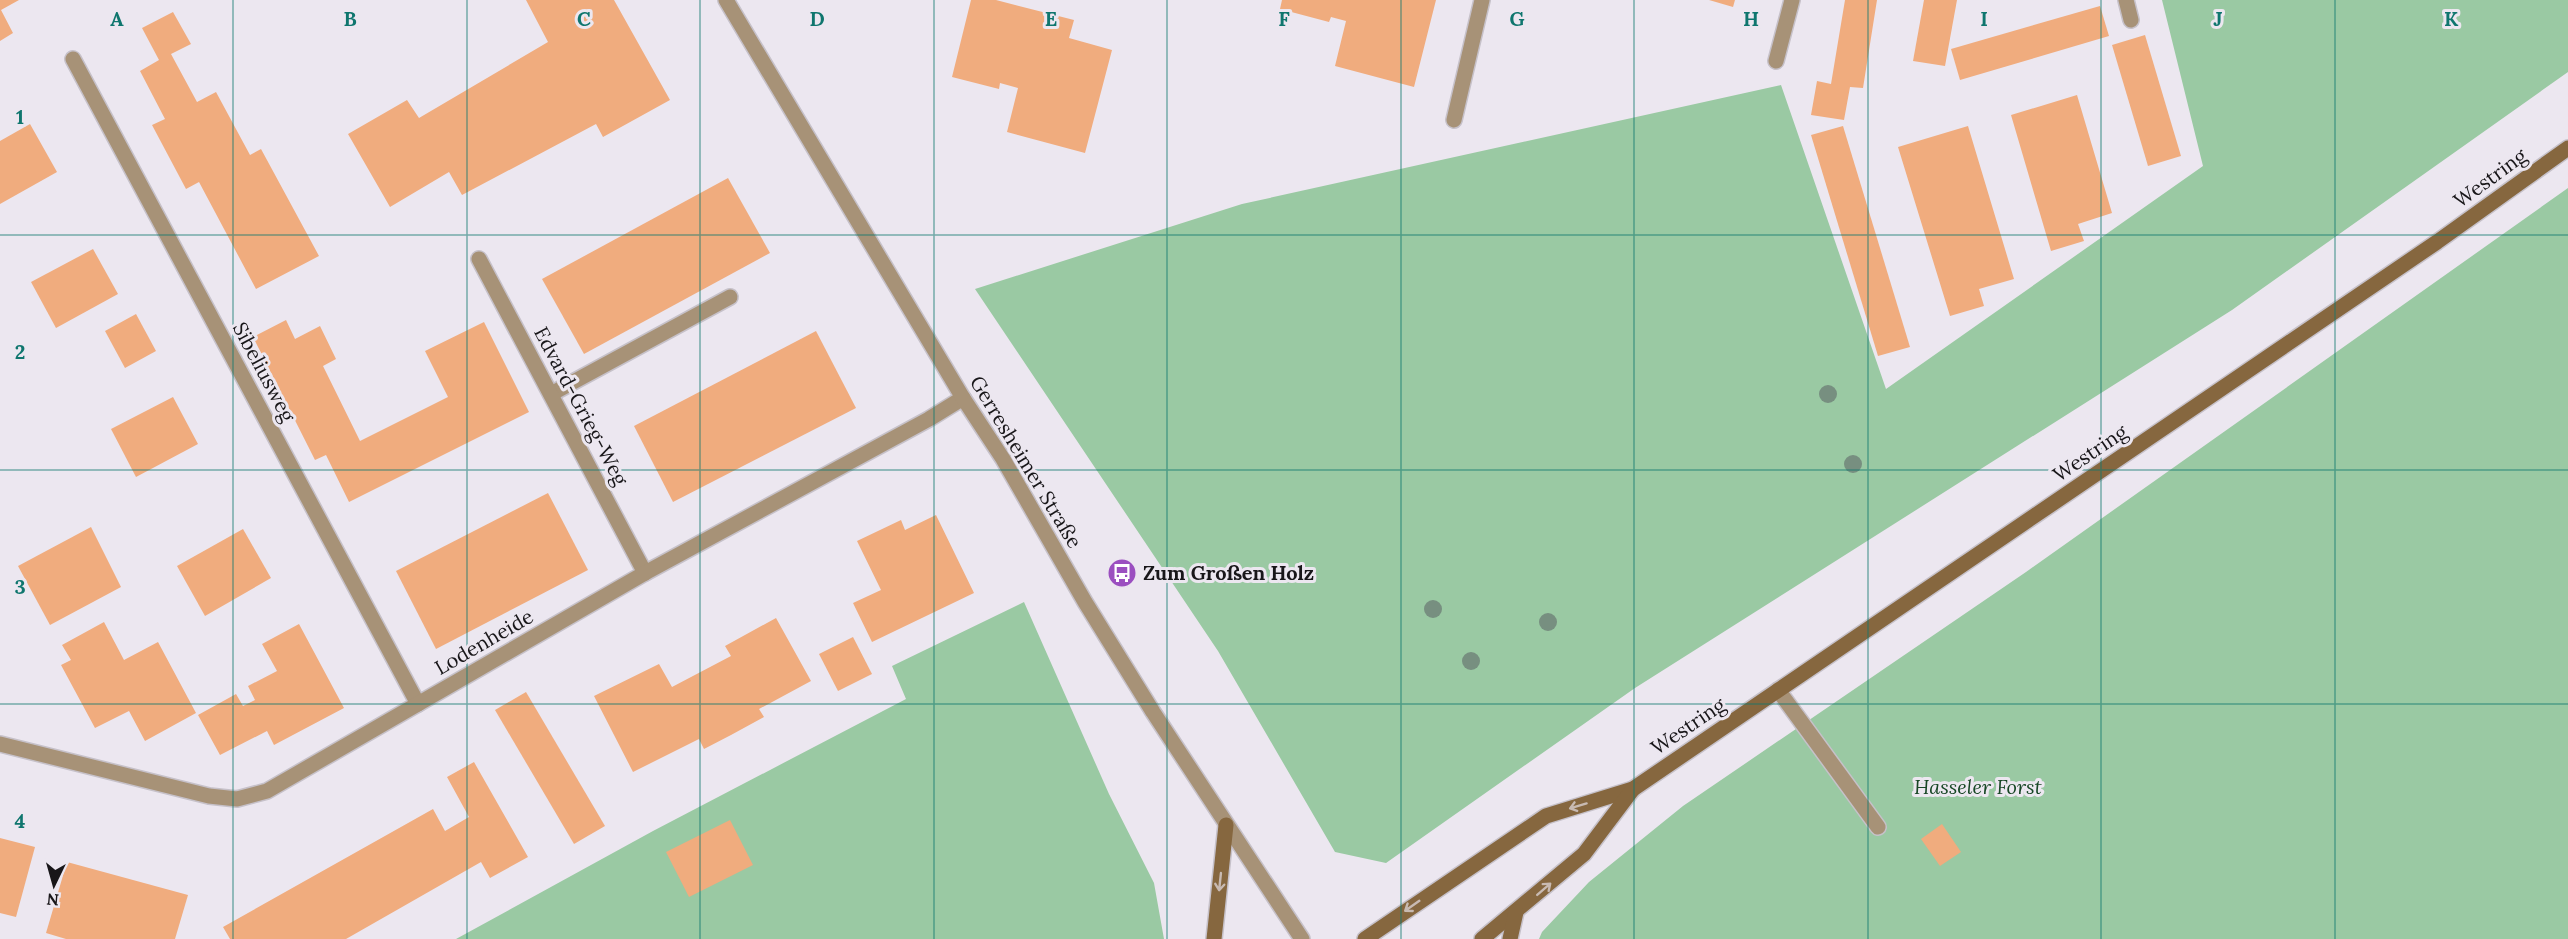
<svg xmlns="http://www.w3.org/2000/svg" width="2568" height="939" font-family="Lora,serif">
	<rect width="100%" height="100%" fill="#ece7f0"/>
	<g fill="#9ac9a3">
		<polygon points="2162,0 2568,0 2568,72 2232,310 1635,688 1386,863 1335,852 1218,651 975,289 1242,204 1781,85 1886,389 2203,166"/>
		<polygon points="2568,188 2568,939 1539,939 1542,932 1589,882 1683,806 2026,572"/>
		<polygon points="1024,602 1109,794 1154,883 1164,939 456,939 653,831 906,699 892,666"/>
	</g>
	<g fill="#f0ac7e">
		<polygon points="0,0 19,0 1,10 13,33 0,41"/>
		<polygon points="526,0 614,0 670,100 603,137 596,124 462,195 449,172 390,207 348,134 407,100 419,118 548,42"/>
		<polygon points="971,0 996,0 1074,20 1069,38 1112,50 1085,153 1007,132 1018,88 1000,83 999,89 952,77"/>
		<polygon points="1282,0 1436,0 1414,87 1335,66 1346,21 1331,17 1329,22 1280,9"/>
		<polygon points="1709,0 1735,0 1733,7"/>
		<polygon points="1845,0 1877,0 1863,88 1850,87 1844,120 1811,115 1817,81 1831,84"/>
		<polygon points="1924,0 1957,0 1945,66 1913,61"/>
		<polygon points="2100,6 2109,36 1960,80 1951,49"/>
		<polygon points="173,12 191,44 171,54 197,102 216,92 250,155 261,149 319,256 256,289 199,182 186,189 152,125 165,119 140,71 159,60 142,28"/>
		<polygon points="2145,35 2181,156 2148,166 2112,45"/>
		<polygon points="2077,95 2112,213 2078,224 2084,241 2051,251 2011,115"/>
		<polygon points="30,124 57,172 0,204 0,141"/>
		<polygon points="1843,126 1910,347 1878,356 1811,135"/>
		<polygon points="1968,126 2014,279 1979,289 1984,306 1950,316 1898,147"/>
		<polygon points="728,178 770,253 584,354 542,279"/>
		<polygon points="93,249 118,294 56,328 31,282"/>
		<polygon points="136,314 156,351 125,368 105,331"/>
		<polygon points="286,320 295,339 320,326 336,359 323,366 360,441 448,397 425,351 484,322 529,412 349,502 326,455 315,460 253,337"/>
		<polygon points="816,331 856,408 673,502 634,426"/>
		<polygon points="173,397 198,444 136,477 111,429"/>
		<polygon points="548,493 588,570 436,649 396,571"/>
		<polygon points="936,515 974,593 872,642 853,603 881,590 857,541 901,520 905,530"/>
		<polygon points="91,527 121,587 50,625 18,566"/>
		<polygon points="243,529 271,578 205,616 177,566"/>
		<polygon points="776,618 811,681 759,709 764,717 731,735 704,749 699,739 633,772 594,696 659,664 672,687 731,656 725,646"/>
		<polygon points="104,622 124,660 158,642 196,713 145,741 129,711 95,728 61,665 71,660 62,645"/>
		<polygon points="299,624 344,708 274,745 267,731 220,755 198,715 236,694 243,706 255,700 248,686 277,671 262,644"/>
		<polygon points="853,637 872,674 838,691 819,654"/>
		<polygon points="526,692 605,826 574,844 495,710"/>
		<polygon points="474,762 528,857 490,878 481,862 346,939 230,939 223,927 433,809 445,831 469,817 447,777"/>
		<polygon points="730,820 753,865 689,897 666,852"/>
		<polygon points="1942,824 1961,852 1940,866 1921,839"/>
		<polygon points="0,838 35,847 16,917 0,913"/>
		<polygon points="67,862 188,895 175,939 66,939 46,933"/>
	</g>
	<g fill="none" stroke-linecap="round" stroke-linejoin="round">
		<g stroke="#c6c1c9" stroke-width="18">
			<g id="service">
				<polyline points="2126,0 2131,20"/>
				<polyline points="1776,61 1792,0"/>
				<polyline points="1454,120 1482,0"/>
				<polyline points="551,394 730,297"/>
				<polyline points="1778,690 1878,827"/>
			</g>
		</g>
		<g stroke="#c6c1c9" stroke-width="18">
			<g id="minor">
				<polyline points="73,59 418,704"/>
				<polyline points="479,259 645,573"/>
				<polyline points="0,744 209,796 237,799 267,791 645,573 929,419 963,398"/>
			</g>
		</g>
		<g stroke="#c6c1c9" stroke-width="18">
			<polyline id="tertiary" points="726,0 963,398 1003,459 1085,602 1153,712 1302,939"/>
		</g>
		<g stroke="#c6c1c9" stroke-width="18">
			<g id="secondary">
				<polyline points="1214,939 1226,825"/>
				<polyline points="1365,939 1546,816 1633,789 2437,242 2568,148"/>
				<polyline points="1482,939 1584,854 1633,789"/>
				<polyline points="1510,939 1516,912"/>
			</g>
		</g>
		<use href="#service" stroke="#a79277" stroke-width="15"/>
		<use href="#minor" stroke="#a79277" stroke-width="15"/>
		<use href="#tertiary" stroke="#a79277" stroke-width="15"/>
		<use href="#secondary" stroke="#86673f" stroke-width="15"/>
	</g>
	<g fill="#778f80">
		<circle cx="1828" cy="394" r="9"/>
		<circle cx="1853" cy="464" r="9"/>
		<circle cx="1433" cy="609" r="9"/>
		<circle cx="1548" cy="622" r="9"/>
		<circle cx="1471" cy="661" r="9"/>
	</g>
	<defs><path id="oneway-shaft" d="M-6 0H5M1.5-3L5.5 0L1.5 3" fill="none" stroke-width="1.6" stroke-linecap="round" stroke-linejoin="round" transform="scale(1.5)"/></defs>
	<g stroke="#c8bab2">
		<use href="#oneway-shaft" transform="translate(1578 806) rotate(163)"/>
		<use href="#oneway-shaft" transform="translate(1220 882) rotate(96)"/>
		<use href="#oneway-shaft" transform="translate(1544 889) rotate(-41)"/>
		<use href="#oneway-shaft" transform="translate(1412 906) rotate(145)"/>
	</g>
	<path fill="none" stroke="#0f766e" stroke-width="1.5" stroke-opacity="0.55" d="M233 0V939M467 0V939M700 0V939M934 0V939M1167 0V939M1401 0V939M1634 0V939M1868 0V939M2101 0V939M2335 0V939M0 235H2568M0 470H2568M0 704H2568"/>
	<defs>
		<g id="bus-disc" transform="scale(1.5)"><circle r="9.5" fill="#9b4fc0" stroke="#ece7f0"/><path d="M-5-6H5V4H4V6H2V4H-2V6H-4V4H-5ZM-3.5-4V0h7V-4ZM-3.5 1.2v1.5H-2V1.2ZM2 1.2v1.5H3.5V1.2Z" fill="#fff"/></g>
	</defs>
	<g fill-rule="evenodd">
		<use href="#bus-disc" x="1122" y="573"/>
	</g>
	<g text-anchor="middle" stroke-width="6" stroke-linejoin="round" paint-order="stroke">
		<g font-size="20" fill="#181619" stroke="#ece7f0">
			<text transform="translate(2490 178) rotate(-36)" y="7">Westring</text>
			<text transform="translate(264 372) rotate(62)" y="7">Sibeliusweg</text>
			<text transform="translate(581 406) rotate(62)" y="7">Edvard-Grieg-Weg</text>
			<text transform="translate(2090 453) rotate(-34)" y="7">Westring</text>
			<text transform="translate(1026 462) rotate(59)" y="7">Gerresheimer Straße</text>
			<text transform="translate(484 642) rotate(-30)" y="7">Lodenheide</text>
			<text transform="translate(1688 726) rotate(-34)" y="7">Westring</text>
		</g>
		<g font-size="20" font-weight="bold" fill="#181619" stroke="#ece7f0" text-anchor="start">
			<text x="1143" y="580">Zum Großen Holz</text>
		</g>
		<g font-size="20" font-style="italic" fill="#174725" stroke="#ece7f0">
			<text x="1978" y="794">Hasseler Forst</text>
		</g>
	</g>
	<g font-size="20" text-anchor="middle" font-weight="bold" fill="#0f766e" stroke="#ece7f0" stroke-width="6" stroke-linejoin="round" paint-order="stroke">
		<text x="117" y="26">A</text>
		<text x="350" y="26">B</text>
		<text x="584" y="26">C</text>
		<text x="817" y="26">D</text>
		<text x="1051" y="26">E</text>
		<text x="1284" y="26">F</text>
		<text x="1517" y="26">G</text>
		<text x="1751" y="26">H</text>
		<text x="1984" y="26">I</text>
		<text x="2218" y="26">J</text>
		<text x="2451" y="26">K</text>
		<text x="20" y="124">1</text>
		<text x="20" y="359">2</text>
		<text x="20" y="594">3</text>
		<text x="20" y="828">4</text>
	</g>
	<g transform="translate(54 885) rotate(185)" stroke="#ece7f0" stroke-width="4.5" paint-order="stroke">
	<path d="M0-4.5L10 22L0 15L-10 22Z" fill="#181619"/>
	<text y="-9" font-size="16" font-weight="bold" text-anchor="middle" fill="#181619">N</text>
	</g>
</svg>
